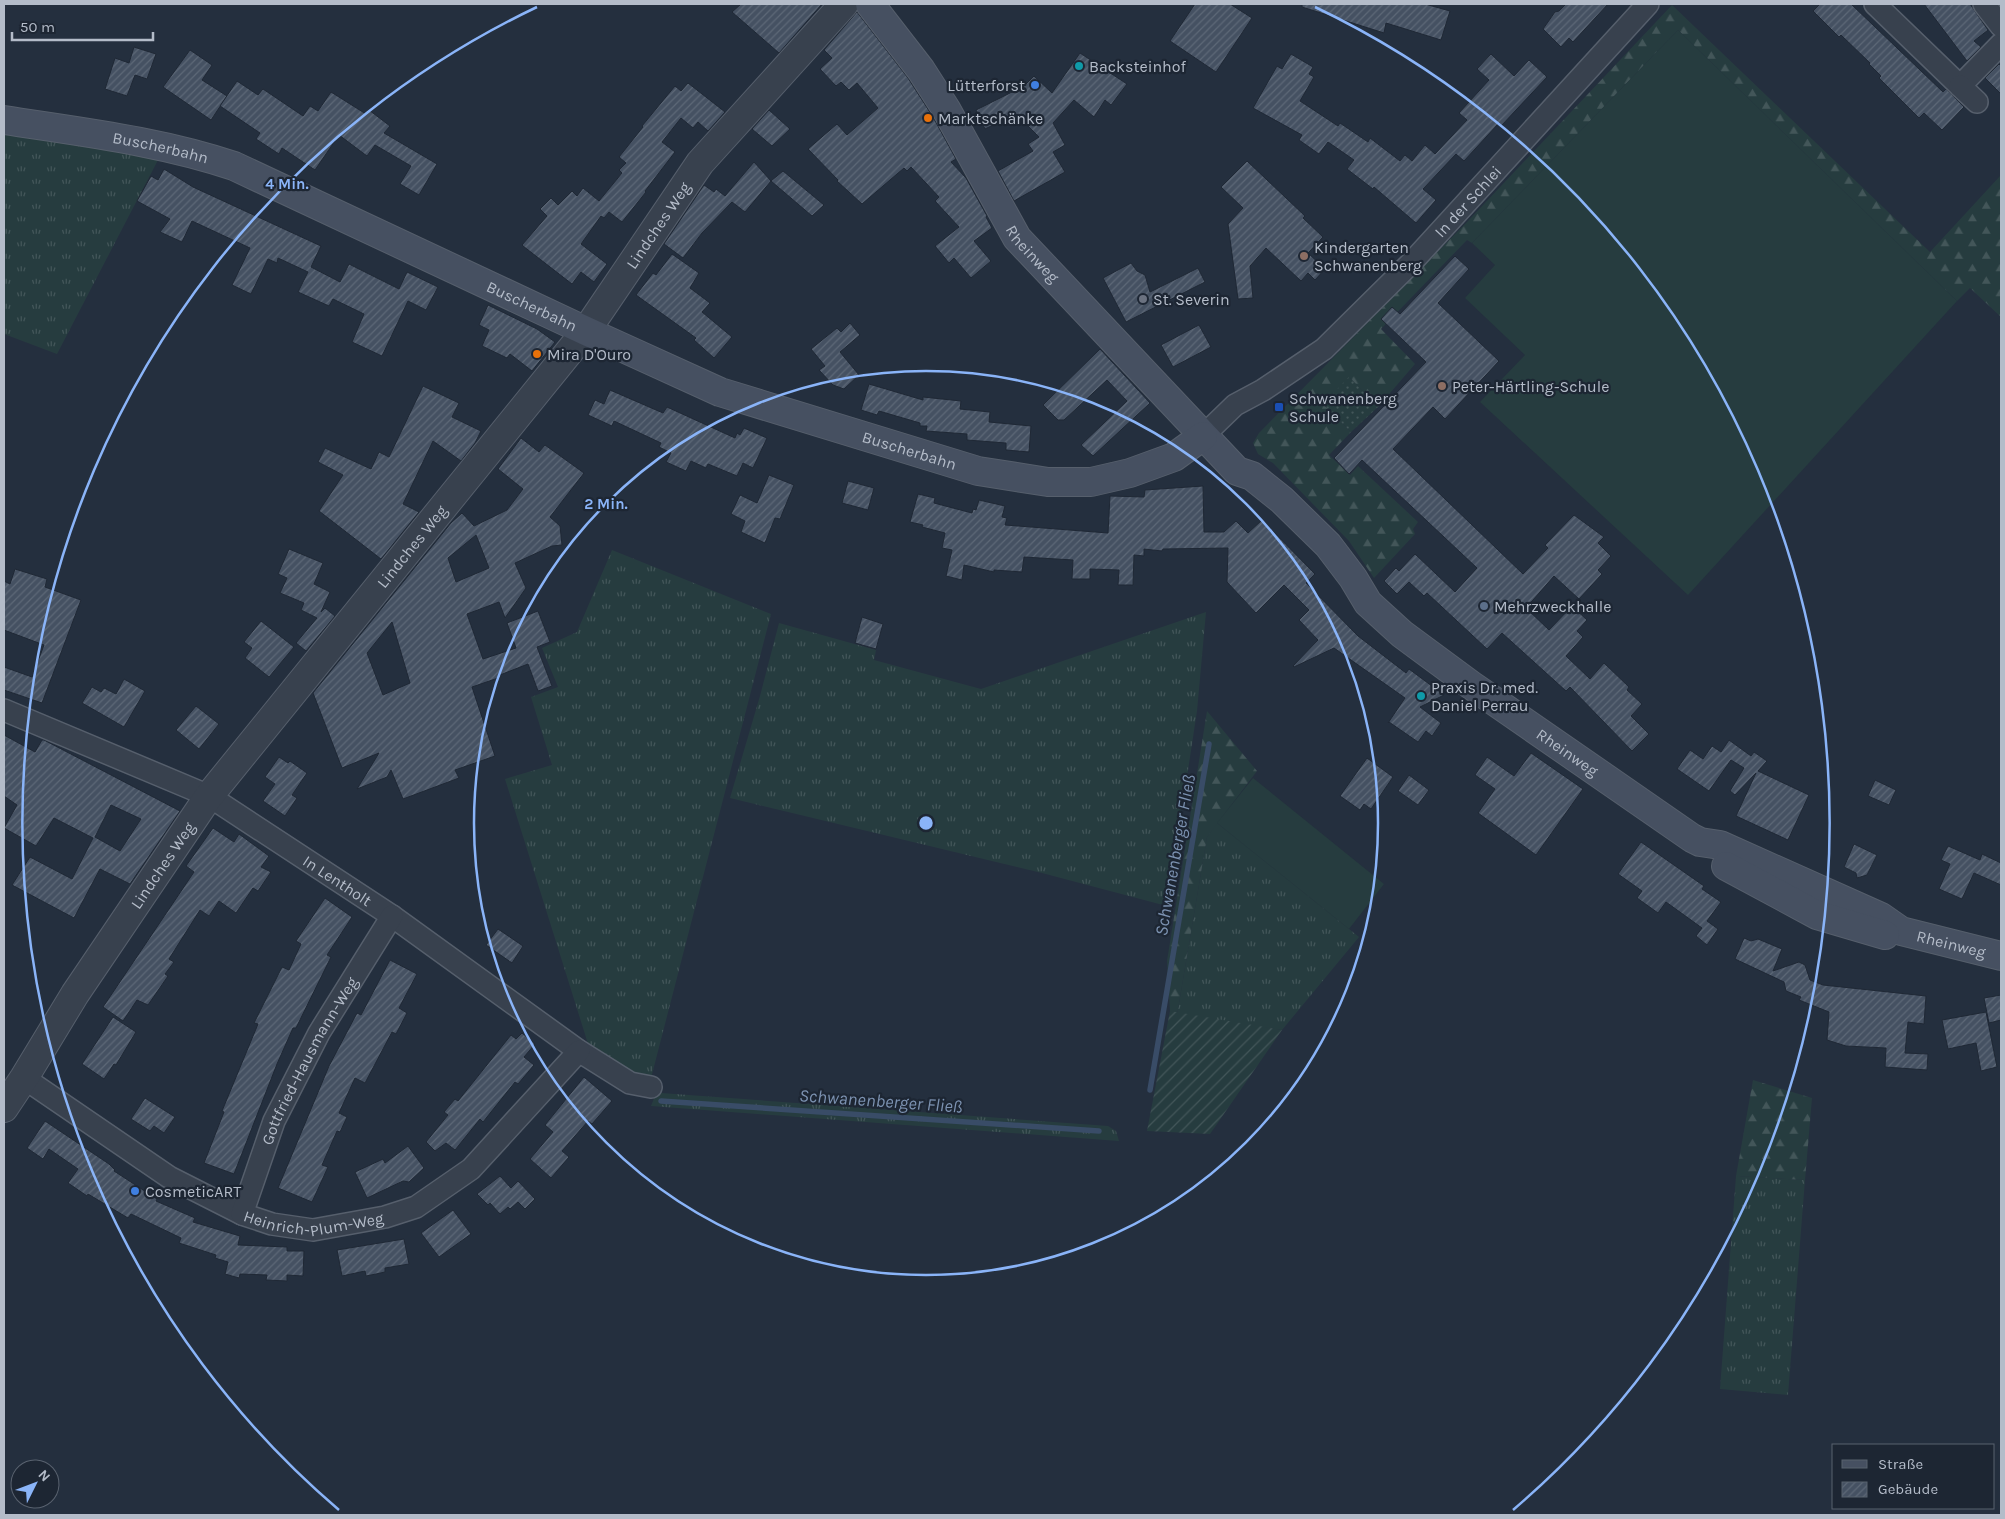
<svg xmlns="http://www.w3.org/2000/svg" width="2005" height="1519" font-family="Karla,sans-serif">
	<defs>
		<pattern id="grass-tufts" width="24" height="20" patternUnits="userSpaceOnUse" patternTransform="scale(1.25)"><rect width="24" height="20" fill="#263c3f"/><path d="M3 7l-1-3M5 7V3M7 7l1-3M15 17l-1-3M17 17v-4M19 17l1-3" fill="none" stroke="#435659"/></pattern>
		<pattern id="forest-firs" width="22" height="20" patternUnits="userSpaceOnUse" patternTransform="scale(1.25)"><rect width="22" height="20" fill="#263c3f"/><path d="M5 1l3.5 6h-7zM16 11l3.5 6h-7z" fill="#435659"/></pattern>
		<pattern id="park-dots" width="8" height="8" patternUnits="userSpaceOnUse" patternTransform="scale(1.25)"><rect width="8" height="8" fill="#263c3f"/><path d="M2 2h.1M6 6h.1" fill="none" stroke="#435659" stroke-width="1.8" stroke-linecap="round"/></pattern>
		<pattern id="garden-furrows" width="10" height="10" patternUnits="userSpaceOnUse" patternTransform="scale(1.25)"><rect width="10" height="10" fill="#263c3f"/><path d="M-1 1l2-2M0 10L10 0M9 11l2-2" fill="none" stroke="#435659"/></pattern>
		<pattern id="building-hatch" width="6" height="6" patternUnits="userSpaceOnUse" patternTransform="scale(1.25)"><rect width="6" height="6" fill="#455162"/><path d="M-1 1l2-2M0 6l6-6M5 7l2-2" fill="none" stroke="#5d6877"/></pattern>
	</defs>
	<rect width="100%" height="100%" fill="#242f3e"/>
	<g fill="url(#grass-tufts)">
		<polygon points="4,133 91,145 158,160 57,354 4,334"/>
		<polygon points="612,550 771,614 650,1082 640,1086 589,1047 505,779 552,765 531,697 558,687 542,648 577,632"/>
		<polygon points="1206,612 1197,711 1185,790 1163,905 1042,873 730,798 760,696 779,623 876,650 874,660 981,689"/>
		<polygon points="1217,823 1359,937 1282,1030 1177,1015 1207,837"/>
		<polygon points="661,1093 1108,1126 1116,1131 1119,1141 651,1106 655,1096"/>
		<polygon points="1736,1176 1805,1180 1788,1395 1720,1389"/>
	</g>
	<g fill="url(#forest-firs)">
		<polygon points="1672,5 1930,252 2001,175 2001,317 1970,288 1957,301 1678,30 1472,243 1467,240 1381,329 1415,364 1378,407 1350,378 1323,404 1351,432 1329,455 1350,475 1358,466 1418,522 1413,529 1415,534 1374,578 1349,541 1273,463 1258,454 1253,443 1259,433 1467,222"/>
		<polygon points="1207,711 1257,771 1207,837 1177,1015 1170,1011 1167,961"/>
		<polygon points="1753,1080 1812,1098 1805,1180 1736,1176"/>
	</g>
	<polygon fill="url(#park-dots)" points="1349,377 1378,407 1351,432 1323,404"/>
	<polygon fill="url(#garden-furrows)" points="1170,1011 1282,1030 1210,1134 1147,1131"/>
	<g fill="#263c3f">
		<polygon points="1678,30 1957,301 1688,595 1480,402 1525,355 1465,298 1495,265 1472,243"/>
		<polygon points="1253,778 1384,884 1349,929 1217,823"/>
	</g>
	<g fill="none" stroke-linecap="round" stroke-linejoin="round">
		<g stroke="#394c67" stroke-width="5.5">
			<polyline points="1150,1090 1209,744"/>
			<polyline points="661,1101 1099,1131"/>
		</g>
	</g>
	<g fill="url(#building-hatch)" stroke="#1f2835" fill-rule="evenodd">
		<polygon points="741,4 822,4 779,53 732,12"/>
		<polygon points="1195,4 1230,4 1252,18 1216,72 1170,41"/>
		<polygon points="1302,4 1425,4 1450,11 1441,40 1386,23 1384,33 1302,7"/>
		<polygon points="1566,4 1608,4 1573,42 1569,38 1561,47 1543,29 1555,12 1559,11"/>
		<polygon points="1820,4 1851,4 1943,92 1946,89 1964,107 1942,130 1924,113 1919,118 1879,78 1881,76 1869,64 1870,63 1841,35 1839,37 1813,11"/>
		<polygon points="1924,4 1970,4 1988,30 1974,41 1981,47 1967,61"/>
		<polygon points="857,12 908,78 933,117 956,159 951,162 966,178 987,216 986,217 992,228 974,241 991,261 971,278 954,258 949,263 935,246 959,227 935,201 939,197 911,167 907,171 904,168 862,204 837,181 838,180 808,149 837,124 847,135 878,108 857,83 849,90 841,82 836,86 820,69 832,58 824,50"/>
		<polygon points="134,47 156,54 147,79 135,75 127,96 105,89 115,58 129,63"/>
		<polygon points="190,50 212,65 202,80 227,96 211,120 163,87"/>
		<polygon points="1080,53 1127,84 1111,105 1105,100 1094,117 1074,100 1053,123 1065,145 1053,152 1065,172 1014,201 998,171 1033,151 1028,144 1039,137 1016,114 985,129 976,110 1014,91 1018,86 1021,89 1034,76 1052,93"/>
		<polygon points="1291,54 1313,67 1309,74 1314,77 1300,101 1338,126 1340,123 1368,142 1370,138 1400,161 1405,155 1412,161 1425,145 1435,154 1467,120 1459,113 1489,80 1477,69 1491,54 1514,76 1529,60 1547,77 1501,126 1498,124 1464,161 1456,154 1423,189 1436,200 1416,223 1374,187 1373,189 1347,169 1354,160 1328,142 1319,154 1299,140 1302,135 1253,108 1277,66 1282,69"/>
		<polygon points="1999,64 2001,66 2001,94 1985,78"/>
		<polygon points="237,81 258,95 263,89 303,116 310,106 318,111 331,92 366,114 369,110 390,126 384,133 437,164 419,195 400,184 411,166 375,145 367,156 339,135 315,170 282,148 279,154 256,139 260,133 220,106"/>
		<polygon points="688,83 725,112 708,131 698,122 693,128 681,118 662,142 675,152 645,191 646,192 622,222 609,212 604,218 601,216 581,244 607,264 594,282 581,272 572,284 523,246 522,245 547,216 540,209 551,198 558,205 572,191 577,196 583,188 599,201 622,173 619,170 626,163 619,157 643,127 642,126 675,86 681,91"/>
		<polygon points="769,110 790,129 772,146 752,129"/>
		<polygon points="1247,161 1305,216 1303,218 1323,237 1308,253 1325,269 1315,280 1308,273 1301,281 1266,248 1250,266 1253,298 1238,299 1228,224 1243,208 1221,187"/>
		<polygon points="754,162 771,181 783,171 824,205 812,216 771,181 745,212 732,202 702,233 683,258 664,244 704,185 714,192 716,189 725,196"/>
		<polygon points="164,169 193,187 321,246 311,267 340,282 349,264 399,289 407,272 438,287 426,310 408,301 382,356 352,342 364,314 333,299 329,306 298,292 308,272 278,258 277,263 268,259 251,294 232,285 250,248 192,221 182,242 160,232 170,219 137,201 151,176 158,180"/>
		<polygon points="672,254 699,273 690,288 710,303 702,312 732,337 714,358 694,340 696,338 636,295 653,273 656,275"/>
		<polygon points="1455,256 1469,269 1438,303 1499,361 1445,419 1433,407 1393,449 1523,574 1548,548 1545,545 1574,515 1604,537 1598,543 1611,556 1598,570 1602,574 1579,599 1554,576 1526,608 1549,630 1572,606 1587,620 1577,631 1583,637 1566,656 1590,679 1604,663 1629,687 1627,690 1642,704 1631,716 1649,734 1632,751 1570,687 1566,691 1502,633 1487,649 1427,593 1424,596 1409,582 1397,594 1384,581 1396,568 1399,571 1415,554 1455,592 1477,568 1362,460 1349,474 1334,458 1426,362 1381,319 1392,307 1400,314"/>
		<polygon points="1131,263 1137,271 1145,275 1150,292 1198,268 1205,282 1126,322 1103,278"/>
		<polygon points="488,305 537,329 555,342 532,371 510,354 507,358 482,346 489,330 479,325"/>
		<polygon points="850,323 860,335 840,352 859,375 844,389 833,385 819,370 825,366 811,349 837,328 841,332"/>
		<polygon points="1199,325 1211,347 1173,367 1161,345"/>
		<polygon points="1100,349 1150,403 1093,456 1081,445 1127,401 1107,380 1064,420 1058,420 1043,405"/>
		<polygon points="869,384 923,400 923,397 961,401 960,409 990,412 989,422 1031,426 1029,452 1006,450 1006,443 967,440 967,434 926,431 927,426 920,426 920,423 879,411 877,415 861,410"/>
		<polygon points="423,386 459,403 452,417 481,431 475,443 461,461 433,441 403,504 419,512 381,559 319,511 343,475 318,462 325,448 371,469 379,452 389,457"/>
		<polygon points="610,390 663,413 667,407 735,438 737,433 740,435 744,428 767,438 753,468 743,463 737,476 708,464 706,468 691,461 686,471 666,462 671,453 659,447 661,443 614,421 612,426 588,415 595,400 604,404"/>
		<path d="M521 438 539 452 545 445 584 473 550 517 560 526 562 545 552 546 515 563 526 588 505 618 499 602 467 614 483 659 516 648 507 623 538 611 550 642 537 647 552 686 538 691 528 664 500 675 501 677 472 687 495 756 455 770 459 778 403 799 391 770 387 777 357 789 379 753 342 768 313 693 451 523 462 513 474 526 507 510 523 489 498 469ZM476 535 489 568 456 582 448 558ZM392 622 410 683 383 695 367 653Z"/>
		<polygon points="769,475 794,485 780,519 775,518 765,543 741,532 745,521 731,514 740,495 757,503"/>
		<polygon points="848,481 874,488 868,510 842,503"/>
		<polygon points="1203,486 1204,532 1224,532 1236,521 1248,533 1262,520 1315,574 1306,583 1358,636 1406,673 1409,669 1444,695 1420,707 1441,723 1432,736 1426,731 1418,742 1389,722 1388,723 1405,698 1334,648 1294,667 1293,666 1318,640 1299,620 1309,610 1284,585 1256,613 1227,582 1228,548 1163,549 1162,551 1144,549 1144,556 1134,555 1133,585 1118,585 1119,570 1090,569 1090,579 1072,579 1073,560 1024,557 1022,572 994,570 994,572 964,565 962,580 946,576 952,550 942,548 945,533 922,527 923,525 910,522 918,494 935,498 934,503 972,513 973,509 976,510 979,500 1005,506 1002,517 1007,518 1005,525 1108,533 1110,496 1144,497 1145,490"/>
		<polygon points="289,549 323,563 314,584 330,592 321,612 325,608 335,616 306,651 296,643 317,618 301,610 304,603 280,593 287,578 278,574"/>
		<polygon points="15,569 47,579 45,587 81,600 42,703 4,690 4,667 32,677 44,645 4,630 4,581 10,584"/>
		<polygon points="862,617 883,624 876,649 855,643"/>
		<polygon points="261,621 294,647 269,677 245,658 252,648 244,642"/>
		<polygon points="124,679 145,691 124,727 82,703 92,687 101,692 104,688 116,694"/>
		<polygon points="196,706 219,724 199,749 176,730"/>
		<path d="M4 735 35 752 42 740H44L180 811 130 884 100 869 74 918 12 885 30 857 72 879 93 838 54 818 36 846 4 828 17 805 4 796ZM111 805 141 819 120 851 95 837Z"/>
		<polygon points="1729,740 1751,756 1754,752 1767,761 1758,771 1809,795 1788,840 1736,816 1756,773 1735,795 1730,791 1744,768 1731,760 1709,791 1677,769 1690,750 1703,759 1712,746 1721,752"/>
		<polygon points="1531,753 1583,789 1536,855 1478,813 1495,789 1475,775 1487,757 1514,776"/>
		<polygon points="279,757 288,763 290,761 307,773 292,795 297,798 285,816 263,801 275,784 265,777"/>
		<polygon points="1367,758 1393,777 1371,809 1364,804 1360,810 1340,796"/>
		<polygon points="1409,775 1429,790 1418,805 1398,791"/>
		<polygon points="1875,780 1896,790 1889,805 1868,796"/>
		<polygon points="213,828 234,842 239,834 269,856 261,867 271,872 258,891 253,888 236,913 219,901 209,916 200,910 169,959 174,962 165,974 168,976 148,1005 137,1000 123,1021 103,1007 194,872 186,866"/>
		<polygon points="1641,842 1704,886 1702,889 1721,902 1707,921 1718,929 1707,945 1696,936 1702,928 1666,902 1658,913 1637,898 1642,891 1618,874"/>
		<polygon points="1854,844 1877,855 1867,875 1857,878 1856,873 1844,867"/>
		<polygon points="1948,846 1980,860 1982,854 2001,863 2001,885 1974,873 1962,899 1939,889 1950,864 1941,860"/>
		<polygon points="325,898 352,917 327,955 331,957 296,1028 293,1028 277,1064 234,1174 204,1163 224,1112 222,1111 258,1024 254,1023 282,967 289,970 301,944 296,941"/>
		<polygon points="498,929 523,946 512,963 486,945"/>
		<polygon points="1744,938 1751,941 1758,939 1782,949 1773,971 1799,962 1805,965 1810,980 1823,985 1926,996 1924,1024 1908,1022 1905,1053 1928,1054 1927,1070 1885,1067 1886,1048 1846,1046 1827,1040 1829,1012 1799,1000 1801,997 1786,991 1784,982 1735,959"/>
		<polygon points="390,960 417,974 399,1008 407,1013 396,1034 392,1032 365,1083 355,1078 339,1113 347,1117 340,1132 337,1131 322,1165 328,1167 312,1202 278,1188 329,1066 357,1013 361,1015"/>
		<polygon points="2001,995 2001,1020 1989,1023 1984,998"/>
		<polygon points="1986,1012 1997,1067 1981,1071 1976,1043 1948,1049 1942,1020"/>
		<polygon points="113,1017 136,1032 116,1065 114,1064 104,1079 82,1064"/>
		<polygon points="522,1033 535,1044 524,1057 534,1065 518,1084 515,1082 483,1122 480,1119 455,1150 446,1143 435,1151 426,1142 448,1115 444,1112 455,1099 458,1101 511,1035 516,1039"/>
		<polygon points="584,1077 612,1101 592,1124 588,1121 562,1151 569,1157 551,1178 530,1159 553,1132 545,1125"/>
		<polygon points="145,1098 175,1117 164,1133 154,1126 150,1131 131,1119"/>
		<polygon points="45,1121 109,1164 115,1170 114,1171 157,1199 156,1201 195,1218 193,1222 240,1236 238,1245 287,1247 287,1251 304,1251 303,1276 287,1275 287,1281 266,1280 267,1275 240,1274 239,1278 225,1274 228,1262 215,1258 216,1255 179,1243 181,1238 131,1214 128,1218 88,1194 87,1196 68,1183 78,1169 49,1149 43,1159 27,1148"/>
		<polygon points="408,1146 424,1168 409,1182 403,1181 367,1198 355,1172 383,1159 385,1163"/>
		<polygon points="500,1176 511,1188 518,1181 535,1199 525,1209 518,1202 510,1209 508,1207 500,1214 490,1203 488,1205 477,1194"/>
		<polygon points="453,1210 471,1234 439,1257 421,1233"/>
		<polygon points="404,1239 409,1264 385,1268 385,1272 376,1274 366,1276 365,1271 342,1276 337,1250"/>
	</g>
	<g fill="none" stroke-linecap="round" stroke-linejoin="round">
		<g stroke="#565f6c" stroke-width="24">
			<g id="minor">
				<polyline points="1875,4 1960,86 2001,44"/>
				<polyline points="1984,4 2001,26"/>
				<polyline points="1960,86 1977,102"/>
				<path id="s1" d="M1203 436 1235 405 1263 390 1324 349 1413 261 1648 4"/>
				<path id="s2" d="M4 710 209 796 392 916 579 1051 630 1083 651 1087"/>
				<path id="s3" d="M24 1078 169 1177 242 1214 272 1224 313 1230 385 1217 416 1207 471 1169 579 1051"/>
				<path id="s4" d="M242 1214 274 1121 319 1033 392 916"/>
			</g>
		</g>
		<g stroke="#565f6c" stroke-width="30">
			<g id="tertiary">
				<path id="s5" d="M4 1108 24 1078 75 994 209 796 586 331 700 163 844 4"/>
			</g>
		</g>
		<g stroke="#565f6c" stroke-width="30">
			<g id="secondary">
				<path id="s6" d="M870 4 921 70 946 109 1017 238 1237 471 1252 476 1282 500 1328 545 1353 578 1368 603 1402 634 1471 685 1692 838 1700 842 1720 845 1881 917 1901 931 2001 956"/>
				<path id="s7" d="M4 120C81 132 160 141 234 166L586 331 720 392 978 471 1048 482H1091L1130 473 1174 457 1203 436"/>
				<polyline points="1726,866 1817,915 1885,935"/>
			</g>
		</g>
		<use href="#minor" stroke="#38414e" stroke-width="21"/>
		<use href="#tertiary" stroke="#38414e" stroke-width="28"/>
		<use href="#secondary" stroke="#465061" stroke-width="28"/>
	</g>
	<g fill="none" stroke="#8ab4f8" stroke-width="2.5">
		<circle cx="926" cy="823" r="452"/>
		<path d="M339 1510A904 904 0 0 1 537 7M1315 7A904 904 0 0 1 1513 1510"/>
	</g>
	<g fill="#0f9aa8" stroke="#1d2633" stroke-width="2">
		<circle cx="1079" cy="66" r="5"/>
		<circle cx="1421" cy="696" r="5"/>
	</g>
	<g fill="#3f7fe0" stroke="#1d2633" stroke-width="2">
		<circle cx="1035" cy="85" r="5"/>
		<circle cx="135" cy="1191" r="5"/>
	</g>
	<g fill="#e8710a" stroke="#1d2633" stroke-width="2">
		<circle cx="928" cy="118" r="5"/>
		<circle cx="537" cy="354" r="5"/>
	</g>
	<g fill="#8d6e63" stroke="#1d2633" stroke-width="2">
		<circle cx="1304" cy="256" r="5"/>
		<circle cx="1442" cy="386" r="5"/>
	</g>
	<circle fill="#6b7280" stroke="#1d2633" stroke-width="2" cx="1143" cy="299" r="5"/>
	<rect fill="#1a4fb4" stroke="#1d2633" stroke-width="2" x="1274" y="402" width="10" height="10" rx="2.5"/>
	<circle fill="#5c6f8a" stroke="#1d2633" stroke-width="2" cx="1484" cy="606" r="5"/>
	<g text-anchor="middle" stroke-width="4.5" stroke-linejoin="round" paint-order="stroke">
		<g font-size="16" fill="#b4bcc9" stroke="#1d2633" text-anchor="start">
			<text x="1089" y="72">Backsteinhof</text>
			<text x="1025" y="91" text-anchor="end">Lütterforst</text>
			<text x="938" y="124">Marktschänke</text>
			<text x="1314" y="253">Kindergarten<tspan x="1314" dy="18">Schwanenberg</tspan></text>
			<text x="1153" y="305">St. Severin</text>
			<text x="547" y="360">Mira D'Ouro</text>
			<text x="1452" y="392">Peter-Härtling-Schule</text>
			<text x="1289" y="404">Schwanenberg<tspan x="1289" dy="18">Schule</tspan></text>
			<text x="1494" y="612">Mehrzweckhalle</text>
			<text x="1431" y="693">Praxis Dr. med.<tspan x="1431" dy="18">Daniel Perrau</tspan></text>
			<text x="145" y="1197">CosmeticART</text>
		</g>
		<g font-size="16" fill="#b4bcc9" stroke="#1d2633">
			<text dy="6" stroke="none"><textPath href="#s7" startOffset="159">Buscherbahn</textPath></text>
			<text dy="6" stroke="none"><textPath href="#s1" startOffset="356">In der Schlei</textPath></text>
			<text dy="6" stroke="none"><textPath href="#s5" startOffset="1100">Lindches Weg</textPath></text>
			<text dy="6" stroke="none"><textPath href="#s6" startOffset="299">Rheinweg</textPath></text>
			<text dy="6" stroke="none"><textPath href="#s7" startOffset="564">Buscherbahn</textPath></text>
			<text dy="6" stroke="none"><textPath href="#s7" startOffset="969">Buscherbahn</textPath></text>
			<text dy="6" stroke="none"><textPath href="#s5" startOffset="695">Lindches Weg</textPath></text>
			<text dy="6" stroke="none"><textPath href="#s6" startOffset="1036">Rheinweg</textPath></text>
			<text dy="6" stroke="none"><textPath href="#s5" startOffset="290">Lindches Weg</textPath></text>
			<text dy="6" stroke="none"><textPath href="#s2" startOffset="376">In Lentholt</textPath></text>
			<text dy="6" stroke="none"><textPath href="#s6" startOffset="1469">Rheinweg</textPath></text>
			<text dy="6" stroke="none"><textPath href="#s4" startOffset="168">Gottfried-Hausmann-Weg</textPath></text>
			<text dy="6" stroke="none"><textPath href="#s3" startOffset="331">Heinrich-Plum-Weg</textPath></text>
		</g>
		<g font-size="18" font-style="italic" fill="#7c92b1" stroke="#1d2633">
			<text transform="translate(1175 855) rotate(-80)" y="6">Schwanenberger Fließ</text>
			<text transform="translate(881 1101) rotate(4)" y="6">Schwanenberger Fließ</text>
		</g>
	</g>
	<circle cx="926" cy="823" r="8" fill="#8ab4f8" stroke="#1d2633" stroke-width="2.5"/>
	<g font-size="15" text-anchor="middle" font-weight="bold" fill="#8ab4f8" stroke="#1d2633" stroke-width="4.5" stroke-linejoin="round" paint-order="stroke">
		<text x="287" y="189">4 Min.</text>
		<text x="606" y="509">2 Min.</text>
	</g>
	<rect width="2005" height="1519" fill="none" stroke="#b4bcc9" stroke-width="10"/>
	<rect x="1832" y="1444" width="162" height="65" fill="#1d2633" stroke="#59626f"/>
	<rect x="1842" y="1460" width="25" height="8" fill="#465061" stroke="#59626f"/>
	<text x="1878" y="1469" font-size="15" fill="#b4bcc9">Straße</text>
	<rect x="1842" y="1482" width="25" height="15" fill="url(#building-hatch)" stroke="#59626f"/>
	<text x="1878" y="1494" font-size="15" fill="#b4bcc9">Gebäude</text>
	<g transform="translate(35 1484) rotate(48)"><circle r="24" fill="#1d2633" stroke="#59626f"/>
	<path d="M0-4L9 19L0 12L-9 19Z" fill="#8ab4f8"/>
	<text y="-8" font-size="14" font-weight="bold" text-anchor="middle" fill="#b4bcc9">N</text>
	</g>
	<path d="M12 32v8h141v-8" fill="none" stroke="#b4bcc9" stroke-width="2.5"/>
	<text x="20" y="32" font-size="15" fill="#b4bcc9" stroke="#1d2633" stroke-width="4" paint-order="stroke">50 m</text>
</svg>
